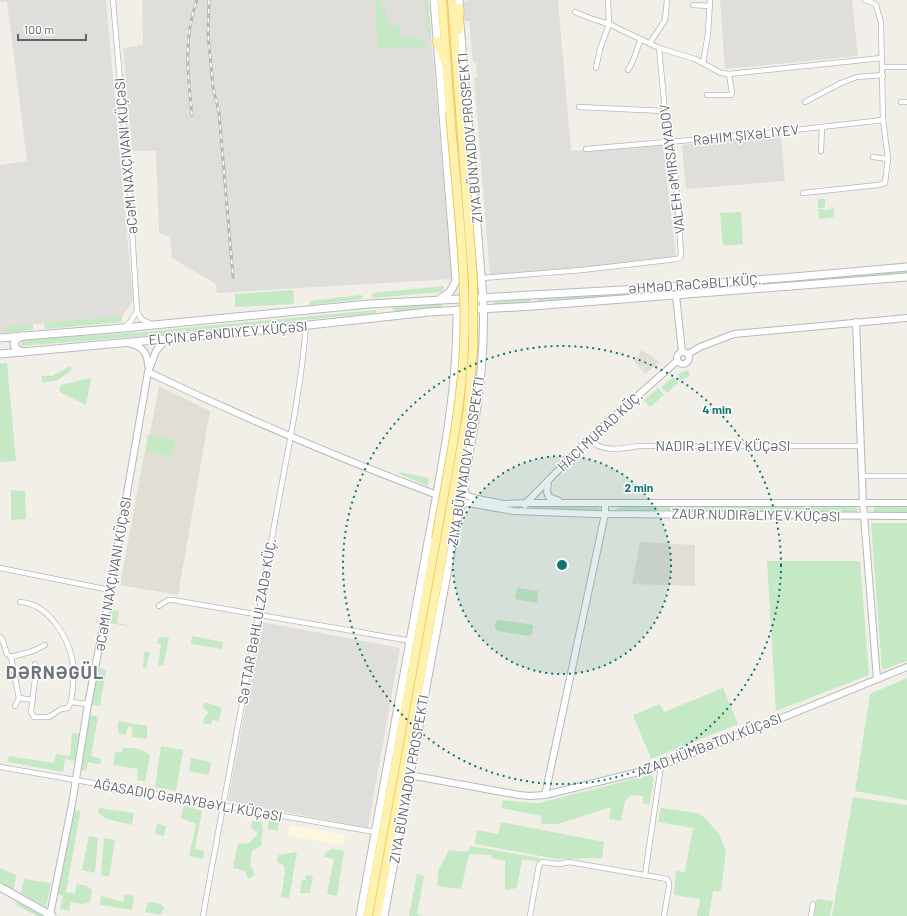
<svg xmlns="http://www.w3.org/2000/svg" width="907" height="916" font-family="Barlow,sans-serif">
	<rect width="100%" height="100%" fill="#f1efe8"/>
	<polygon fill="#fef7e0" points="290,825 345,835 343,845 288,836"/>
	<g fill="#e0deda">
		<polygon points="0,0 106,0 133,301 122,316 6,327 5,333 0,333 0,165 27,161 7,2 0,2"/>
		<polygon points="142,0 428,0 452,279 217,293 216,284 172,258 170,237 159,233 156,151 132,151 123,48 143,45"/>
		<polygon points="468,0 558,0 571,151 663,143 676,257 584,268 490,276 474,77 477,77 476,63 473,63 469,21 464,21 463,3"/>
		<polygon points="720,0 852,0 858,56 725,69"/>
		<polygon points="781,135 785,181 686,189 682,145"/>
		<polygon points="262,622 400,648 368,828 228,801"/>
	</g>
	<g fill="#e1ded6">
		<polygon points="642,350 660,362 645,374 634,361"/>
		<polygon points="159,386 210,411 178,595 120,585 148,434 150,434"/>
		<polygon points="640,542 695,545 695,586 632,584"/>
	</g>
	<g fill="#c5e8c5">
		<polygon points="375,0 381,0 381,9 386,9 388,23 390,25 400,26 401,36 402,38 418,38 432,47 428,46 378,49"/>
		<polygon points="425,0 428,0 431,36 427,32"/>
		<polygon points="818,199 825,199 825,206 823,208 818,208"/>
		<polygon points="834,208 834,217 819,219 818,209 824,209 826,211 829,209"/>
		<polygon points="741,212 743,244 723,246 720,213"/>
		<polygon points="907,269 907,273 644,296 643,292"/>
		<polygon points="444,286 444,289 441,292 373,298 372,293"/>
		<polygon points="293,290 294,304 235,307 235,294"/>
		<polygon points="633,293 633,296 538,301 538,298"/>
		<polygon points="362,295 362,299 310,305 310,301"/>
		<polygon points="530,299 530,302 494,305 494,302"/>
		<polygon points="442,303 442,307 395,313 394,310 389,306"/>
		<polygon points="376,310 376,313 143,336 21,346 21,340 143,332"/>
		<polygon points="122,316 122,322 45,329 44,323"/>
		<polygon points="33,324 33,330 5,333 5,327"/>
		<polygon points="0,363 7,363 16,461 0,462"/>
		<polygon points="70,366 72,370 58,380 43,383 41,376 52,376"/>
		<polygon points="688,370 690,376 680,380 678,374"/>
		<polygon points="673,377 678,383 667,393 661,387"/>
		<polygon points="91,378 86,405 61,393 59,390 61,385"/>
		<polygon points="658,388 664,395 650,407 644,400"/>
		<polygon points="149,435 175,440 172,456 146,451"/>
		<polygon points="400,472 429,478 428,486 399,474"/>
		<polygon points="11,490 25,491 26,519 11,520"/>
		<polygon points="531,505 597,506 601,509 597,511 535,510"/>
		<polygon points="619,507 857,507 857,512 619,511 615,509"/>
		<rect x="874" y="507" width="33" height="5"/>
		<polygon points="871,523 907,523 907,661 882,670"/>
		<polygon points="767,561 860,561 869,675 776,711"/>
		<polygon points="517,588 538,591 537,603 515,599"/>
		<polygon points="111,609 119,611 117,623 127,625 127,626 109,623"/>
		<polygon points="499,620 533,625 533,628 532,634 529,636 497,631 495,628 495,623"/>
		<polygon points="192,636 223,642 222,649 191,644"/>
		<polygon points="159,637 169,638 163,666 158,665 161,644 157,643"/>
		<polygon points="144,652 150,652 146,669 143,667"/>
		<polygon points="98,668 106,670 100,706 92,705"/>
		<polygon points="907,678 907,800 855,791 870,694"/>
		<polygon points="723,688 738,724 651,759 633,715 660,704 664,712"/>
		<polygon points="204,702 222,708 219,721 212,720 211,724 203,724 204,718 209,712 203,708"/>
		<polygon points="90,715 98,717 91,756 101,759 101,763 98,764 88,762 86,772 80,769"/>
		<polygon points="118,721 147,726 147,739 132,737 132,727 128,727 125,735 118,733"/>
		<polygon points="72,733 79,734 75,761 65,759 63,772 8,762 9,756 54,763 56,754 70,756"/>
		<polygon points="161,746 183,750 176,791 155,787"/>
		<path d="M123 748C133 748 142 748 150 755L145 782 137 780 138 769 113 765 115 752 121 753Z"/>
		<polygon points="191,758 211,762 209,775 189,771"/>
		<polygon points="649,775 652,776 654,779 649,805 643,803 643,796 631,795 625,801 621,821 609,819 611,807 558,824 541,824 542,816 501,808 503,800 520,802 539,803"/>
		<polygon points="853,797 907,805 907,916 832,916"/>
		<polygon points="185,806 202,811 195,849 204,851 203,859 189,856 196,824 181,818 183,809"/>
		<polygon points="99,808 134,813 132,825 107,819 98,813"/>
		<polygon points="661,808 697,813 704,817 719,834 726,851 721,891 713,891 709,916 697,916 700,899 674,895 676,871 685,872 693,828 658,822"/>
		<polygon points="74,809 80,811 80,814 66,892 75,893 77,884 87,886 92,890 90,902 83,904 71,902 69,911 60,909 63,896 57,894"/>
		<polygon points="252,821 261,822 263,828 261,846 252,851 250,865 255,874 249,879 245,871 233,868 238,843 248,844 257,835 257,832 251,828"/>
		<polygon points="269,821 279,823 277,831 267,829"/>
		<polygon points="501,822 604,842 602,858 557,859 475,844 477,830 498,834"/>
		<polygon points="157,824 166,826 164,836 155,834"/>
		<polygon points="89,836 98,838 95,873 82,870"/>
		<polygon points="104,838 115,840 109,877 101,875"/>
		<polygon points="471,846 540,858 539,862 522,859 517,888 505,890 505,861 491,858 491,855 469,854 461,889 437,886 438,871 449,850 467,852"/>
		<polygon points="332,849 344,851 337,896 327,894 334,859 324,857 325,853"/>
		<polygon points="297,852 289,899 281,897 285,873 284,866 277,862 278,855"/>
		<polygon points="0,868 16,875 14,890 0,882"/>
		<polygon points="417,874 424,876 417,914 422,916 409,916"/>
		<polygon points="306,875 313,876 310,893 300,893 302,880 305,880"/>
		<polygon points="24,879 51,883 46,907 21,893"/>
		<polygon points="125,894 134,896 132,910 100,905 101,896 123,902"/>
		<polygon points="817,899 833,901 830,916 814,916"/>
		<polygon points="18,902 43,915 43,916 37,916 16,905"/>
		<polygon points="148,902 161,904 164,908 161,915 145,912"/>
	</g>
	<g fill="none" stroke-linecap="round" stroke-linejoin="round">
		<g stroke="#b5b8bc" stroke-width="6">
			<g id="minor">
				<polyline points="113,0 130,197 137,311 141,319 151,324"/>
				<polyline points="693,5 710,6"/>
				<polyline points="575,12 592,19 609,24 659,48 695,59 721,73 729,74 882,58"/>
				<polyline points="650,43 665,20 667,0"/>
				<polyline points="703,63 708,34 710,0"/>
				<polyline points="882,67 907,67"/>
				<polyline points="596,68 600,49 609,24 608,0"/>
				<path d="M628 70C635 60 636 50 641 39"/>
				<polyline points="707,95 731,95 732,93 729,74"/>
				<polyline points="805,102 841,83 857,77 883,75"/>
				<polyline points="901,102 907,102"/>
				<polyline points="579,107 665,111"/>
				<polyline points="586,149 760,134 883,120"/>
				<polyline points="821,151 822,127"/>
				<polyline points="873,157 888,159"/>
				<polyline points="803,193 878,185 885,183 888,159 883,120 881,23 876,5 871,2 865,0"/>
				<polyline points="482,278 582,270 677,259 680,258 681,253 675,169 665,111 659,48"/>
				<polyline points="125,327 131,321 137,311"/>
				<path d="M589 439C602 453 621 449 638 446H861"/>
				<polyline points="863,476 907,476"/>
				<polyline points="0,568 110,590"/>
				<path d="M20 602C35 603 46 611 55 623 75 648 76 672 71 702"/>
				<polyline points="159,606 168,600 173,600 411,641"/>
				<polyline points="0,637 2,639 7,654 11,657 19,698 15,706"/>
				<polyline points="11,657 33,651 45,645"/>
				<polyline points="35,664 36,671 31,712 34,717 49,717 61,709 68,708 71,702 88,704"/>
				<polyline points="19,698 33,700"/>
				<polyline points="0,767 375,832"/>
				<polyline points="645,875 661,766"/>
				<path d="M203 916C226 786 252 656 274 526 286 459 301 392 306 325"/>
				<polyline points="530,916 539,865 542,862 559,864 569,862 667,879 669,883 669,887 664,916"/>
				<polyline points="811,916 813,904"/>
			</g>
		</g>
		<g stroke="#b5b8bc" stroke-width="8">
			<g id="tertiary">
				<polyline points="676,295 682,352"/>
				<polyline points="856,322 863,503 877,679"/>
				<path d="M128 343C140 345 148 352 148 365"/>
				<circle cx="683" cy="358" r="6"/>
				<polyline points="688,354 700,347 734,334 907,318"/>
				<path d="M148 372C242 417 339 458 437 495"/>
				<polyline points="548,481 547,492 549,497 559,501"/>
				<polyline points="464,487 466,495 473,498 503,504 528,503 907,503"/>
				<polyline points="525,505 525,504 589,439 677,361"/>
				<polyline points="459,510 463,504 468,503 513,511 595,514 907,516"/>
				<polyline points="409,775 519,795 530,796 545,795 655,768 757,728 907,667"/>
				<polyline points="545,795 605,514 605,504"/>
				<polyline points="50,915 72,804 88,704 109,597 148,372 156,351 167,338"/>
			</g>
		</g>
		<g stroke="#b6babf" stroke-width="9">
			<g id="secondary">
				<polyline points="434,0 456,281 450,292 441,298"/>
				<polyline points="459,0 460,14"/>
				<polyline points="22,336 16,339 14,344 16,349 23,352"/>
				<polyline points="0,338 123,328 369,304 641,289 794,277 907,267"/>
				<polyline points="0,354 263,330 429,312 533,306 907,277"/>
				<polyline points="0,887 52,916"/>
				<path d="M360 916C381 799 403 681 424 564 439 480 458 396 457 310"/>
				<path d="M384 916 474 427C481 384 485 341 483 298L460 24"/>
			</g>
		</g>
		<g stroke="#f2c960" stroke-width="10">
			<g id="primary">
				<polyline points="442,0 450,112"/>
				<polyline points="452,0 460,111"/>
				<polyline points="459,30 459,8"/>
				<polyline points="437,41 443,57"/>
				<polyline points="368,916 436,539"/>
				<polyline points="377,916 445,540"/>
			</g>
		</g>
		<use href="#minor" stroke="#fff" stroke-width="4.5"/>
		<use href="#tertiary" stroke="#fff" stroke-width="6"/>
		<use href="#secondary" stroke="#fff" stroke-width="7"/>
		<use href="#primary" stroke="#fff2af" stroke-width="8"/>
		<g stroke="#b6b7b8" stroke-width="3">
			<g id="rail">
				<polyline points="209,0 208,34 213,87 219,113 233,277"/>
				<path d="M192 115C188 76 183 38 197 0"/>
			</g>
		</g>
		<use href="#rail" stroke="#fff" stroke-width="1.5" stroke-dasharray="4.5" stroke-linecap="butt"/>
		<g stroke="#f2c960" stroke-width="10" stroke-linecap="butt">
			<g id="primary-bridge">
				<path d="M436 539C447 475 461 412 464 347 467 269 456 190 450 112"/>
				<polyline points="445,540 468,409 473,349 473,281 460,111"/>
			</g>
		</g>
		<use href="#primary-bridge" stroke="#fff2af" stroke-width="8"/>
	</g>
	<circle cx="562" cy="565" r="109" fill="#0f766e" fill-opacity=".12"/>
	<g fill="none" stroke="#0f766e" stroke-width="2" stroke-dasharray="2 4">
		<circle cx="562" cy="565" r="109"/>
		<circle cx="562" cy="565" r="219"/>
	</g>
	<g text-anchor="middle" stroke-width="3" stroke-linejoin="round" paint-order="stroke">
		<g font-size="14" fill="#5f6368" stroke="#fff">
			<text transform="translate(746 135) rotate(-6)" y="5">RƏHIM ŞIXƏLIYEV</text>
			<text transform="translate(470 138) rotate(-95)" y="5">ZIYA BÜNYADOV PROSPEKTI</text>
			<text transform="translate(126 156) rotate(-95)" y="5">ƏCƏMI NAXÇIVANI KÜÇƏSI</text>
			<text transform="translate(672 169) rotate(-97)" y="5">VALEH ƏMIRSAYADOV</text>
			<text transform="translate(695 284) rotate(-4)" y="5">ƏHMƏD RƏCƏBLI KÜÇ.</text>
			<text transform="translate(228 333) rotate(-5)" y="5">ELÇIN ƏFƏNDIYEV KÜÇƏSI</text>
			<text transform="translate(600 431) rotate(-43)" y="5">HACI MURAD KÜÇ.</text>
			<text x="723" y="451">NADIR ƏLIYEV KÜÇƏSI</text>
			<text transform="translate(466 461) rotate(-81)" y="5">ZIYA BÜNYADOV PROSPEKTI</text>
			<text transform="translate(756 515) rotate(1)" y="5">ZAUR NUDIRƏLIYEV KÜÇƏSI</text>
			<text transform="translate(113 574) rotate(-80)" y="5">ƏCƏMI NAXÇIVANI KÜÇƏSI</text>
			<text transform="translate(257 621) rotate(-80)" y="5">SƏTTAR BƏHLULZADƏ KÜÇ.</text>
			<text transform="translate(709 745) rotate(-21)" y="5">AZAD HÜMBƏTOV KÜÇƏSI</text>
			<text transform="translate(409 779) rotate(-80)" y="5">ZIYA BÜNYADOV PROSPEKTI</text>
			<text transform="translate(188 800) rotate(10)" y="5">AĞASADIQ GƏRAYBƏYLI KÜÇƏSI</text>
		</g>
		<g font-size="18" font-weight="bold" letter-spacing="1" fill="#70757a" stroke="#fff">
			<text x="55" y="679">DƏRNƏGÜL</text>
		</g>
	</g>
	<circle cx="562" cy="565" r="6" fill="#0f766e" stroke="#fff" stroke-width="2"/>
	<g font-size="12" text-anchor="middle" font-weight="bold" fill="#0f766e" stroke="#fff" stroke-width="3" stroke-linejoin="round" paint-order="stroke">
		<text x="717" y="414">4 min</text>
		<text x="639" y="492">2 min</text>
	</g>
	<path d="M18 34v6h68v-6" fill="none" stroke="#5f6368" stroke-width="2"/>
	<text x="24" y="34" font-size="12" fill="#5f6368" stroke="#ffffff" stroke-width="3" paint-order="stroke">100 m</text>
</svg>
